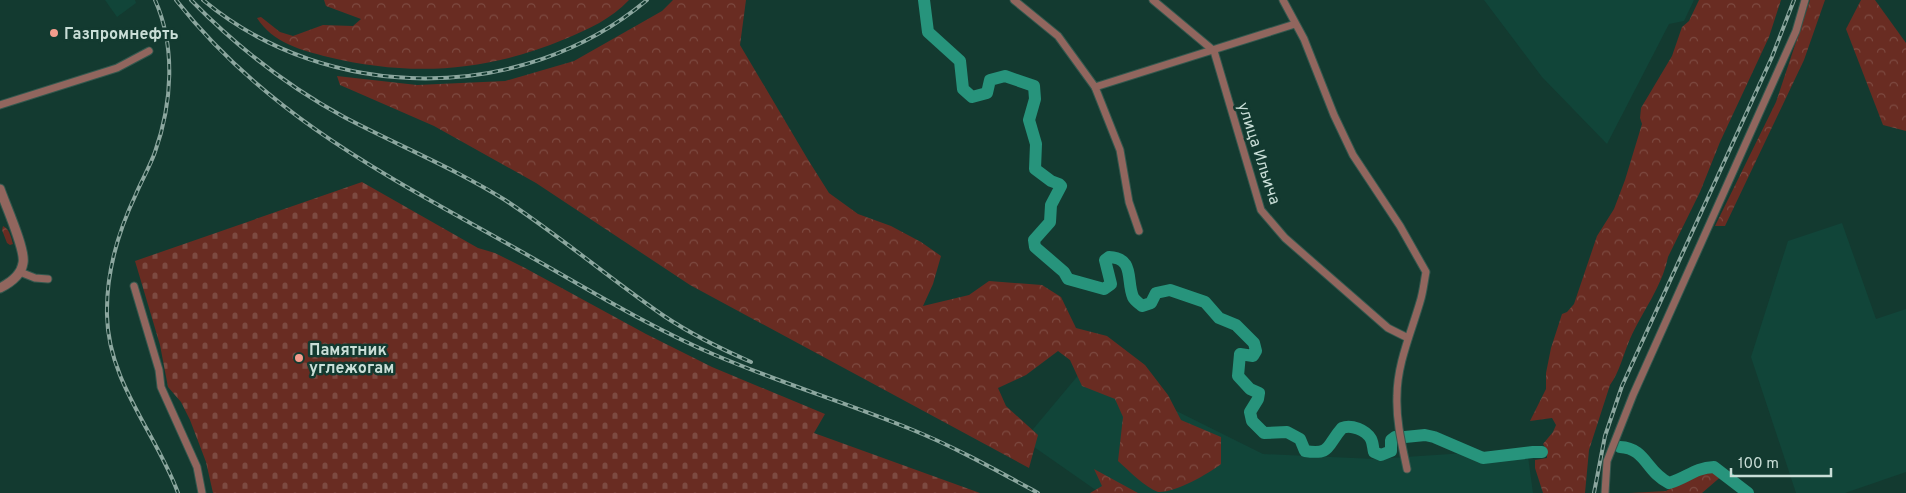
<svg xmlns="http://www.w3.org/2000/svg" width="1906" height="493" font-family="Overpass,sans-serif">
	<defs>
		<pattern id="forest-crowns" width="20" height="18" patternUnits="userSpaceOnUse" patternTransform="scale(1.25)"><rect width="20" height="18" fill="#692c22"/><path d="M2 6a3 3 0 1 1 6 0M12 15a3 3 0 1 1 6 0" fill="none" stroke="#7d4a41"/></pattern>
		<pattern id="cemetery-stones" width="16" height="16" patternUnits="userSpaceOnUse" patternTransform="scale(1.25)"><rect width="16" height="16" fill="#692c22"/><path d="M2 7V4a2 2 0 0 1 4 0v3zM10 15v-3a2 2 0 0 1 4 0v3z" fill="#7d4a41"/></pattern>
	</defs>
	<rect width="100%" height="100%" fill="#133a30"/>
	<g fill="#114539">
		<polygon points="105,0 135,0 136,3 117,17"/>
		<polygon points="1484,0 1694,0 1684,21 1669,24 1607,144 1542,77"/>
		<polygon points="1842,223 1876,319 1906,309 1906,472 1845,493 1796,493 1751,357 1788,241"/>
		<polygon points="1086,366 1263,454 1375,459 1527,449 1533,493 1100,493 1024,440"/>
	</g>
	<g fill="url(#forest-crowns)">
		<path d="M324 0H629C611 19 589 29 565 39 487 72 411 77 328 57 301 50 273 43 257 18L261 17 280 32 293 36 323 25 353 26 361 19 326 6Z"/>
		<path d="M673 0H746L740 45 807 158 829 193 858 214 891 226 921 242 941 256 933 284 923 306 969 295 989 281 1042 285 1061 297 1076 328 1107 336 1145 365 1168 395 1181 420 1221 437V464C1208 474 1175 493 1158 492 1145 487 1129 471 1118 461L1123 417 1115 399 1082 386 1070 360 1058 351 1026 375 998 388 1006 406 1038 435 1029 468 690 285 536 183 434 126 340 85 337 76 417 85 505 81 574 61 662 11Z"/>
		<path d="M1699 0H1781L1769 37 1720 142 1700 192 1668 257C1662 287 1642 312 1630 339 1623 355 1620 371 1610 385L1589 450 1585 493H1543L1535 468V460L1547 458V450L1543 444 1553 432 1556 425 1552 418 1530 421 1546 389V373L1551 348 1562 314 1567 312 1574 304 1597 236 1614 209 1625 180 1642 124 1640 118 1641 108 1672 56 1682 27 1689 21Z"/>
		<polygon points="1810,0 1825,0 1804,60 1725,226 1715,226 1776,102"/>
		<polygon points="1861,0 1875,0 1906,43 1906,131 1883,125 1846,29"/>
		<path d="M3 226C10 229 11 238 13 244L10 245 7 243 2 230Z"/>
		<polygon points="1705,468 1724,474 1702,493 1629,493 1666,491"/>
		<polygon points="1094,469 1138,493 1090,493 1102,486"/>
	</g>
	<polygon fill="url(#cemetery-stones)" points="362,182 478,248 495,253 525,268 646,334 712,367 825,414 814,433 980,493 213,493 206,462 190,420 181,402 168,387 160,345 135,261"/>
	<g fill="none" stroke-linecap="round" stroke-linejoin="round">
		<g stroke="#27947c" stroke-width="12">
			<path d="M924 0 928 32 960 61 963 89 972 97 987 93 990 80 1005 76 1034 86 1035 99 1029 120 1036 144 1035 169 1051 181 1059 184 1061 186 1051 205 1050 222 1034 240 1035 247 1064 272 1068 279 1104 289 1111 284 1105 260 1109 257C1135 258 1126 280 1133 297 1135 301 1139 303 1142 306L1151 303 1156 293 1170 290 1205 302 1219 318 1236 325 1254 343 1256 351 1253 356 1240 354 1238 376 1250 389 1259 393 1258 399 1250 412 1252 421 1264 433 1287 432 1300 439 1305 451C1332 455 1326 446 1342 428 1351 424 1366 430 1371 439 1373 443 1373 448 1374 452L1381 455 1391 451V440L1395 437"/>
			<polyline points="1405,437 1425,435 1434,437 1483,458 1533,452 1542,452"/>
			<path d="M1620 447C1646 448 1646 472 1669 483 1687 478 1694 468 1714 467L1748 493"/>
		</g>
		<g stroke="#34584e" stroke-width="9">
			<g id="minor">
				<polyline points="1014,0 1058,36 1095,87 1120,150 1129,202 1139,231"/>
				<polyline points="1153,0 1214,51 1261,210 1285,238 1388,328 1408,338"/>
				<path d="M1283 0 1304 39 1334 115 1353 155 1400 226 1426 272C1424 282 1423 293 1420 302 1411 333 1397 364 1397 396 1396 421 1402 445 1407 469"/>
				<polyline points="1095,87 1295,24"/>
				<polyline points="0,105 117,68 149,51"/>
				<polyline points="20,272 35,278 48,279"/>
				<polyline points="134,286 159,370 161,387 197,467 202,493"/>
				<polyline points="1605,493 1607,461 1633,395 1796,31 1805,0"/>
			</g>
		</g>
		<g stroke="#34584e" stroke-width="11">
			<path id="tertiary" d="M0 189C5 204 26 250 23 263 21 276 10 283 0 288"/>
		</g>
		<use href="#minor" stroke="#91665e" stroke-width="7"/>
		<use href="#tertiary" stroke="#91665e" stroke-width="9"/>
		<g stroke="#8ca79f" stroke-width="4">
			<g id="rail">
				<path d="M155 0C176 47 172 104 155 152 150 166 142 180 136 194 118 232 106 272 107 315 108 382 156 433 178 493"/>
				<path d="M176 0C268 117 389 177 515 248 581 285 645 325 715 355 778 382 844 402 908 428 953 446 996 470 1038 493"/>
				<path d="M191 0C236 46 287 86 344 117 397 145 454 168 505 200 560 236 610 279 664 316 691 334 721 349 751 362"/>
				<path d="M203 0C328 104 522 105 647 0"/>
				<polyline points="1594,493 1605,436 1622,386 1772,57 1794,0"/>
			</g>
		</g>
		<use href="#rail" stroke="#133a30" stroke-width="2" stroke-dasharray="5.5" stroke-linecap="butt"/>
	</g>
	<g fill="#f49d8d" stroke="#133a30" stroke-width="2">
		<circle cx="54" cy="33" r="5"/>
		<circle cx="299" cy="358" r="5"/>
	</g>
	<g text-anchor="middle" stroke-width="5" stroke-linejoin="round" paint-order="stroke">
		<g font-size="16" font-weight="bold" fill="#c9ded7" stroke="#133a30" text-anchor="start">
			<text x="64" y="39">Газпромнефть</text>
			<text x="309" y="355">Памятник<tspan x="309" dy="18">углежогам</tspan></text>
		</g>
		<g font-size="16" fill="#c9ded7" stroke="#133a30">
			<text transform="translate(1260 153) rotate(72)" y="6">улица Ильича</text>
		</g>
	</g>
	<path d="M1731 468v8h100v-8" fill="none" stroke="#c9ded7" stroke-width="2.5"/>
	<text x="1738" y="468" font-size="15" fill="#c9ded7" stroke="#133a30" stroke-width="4" paint-order="stroke">100 m</text>
</svg>
